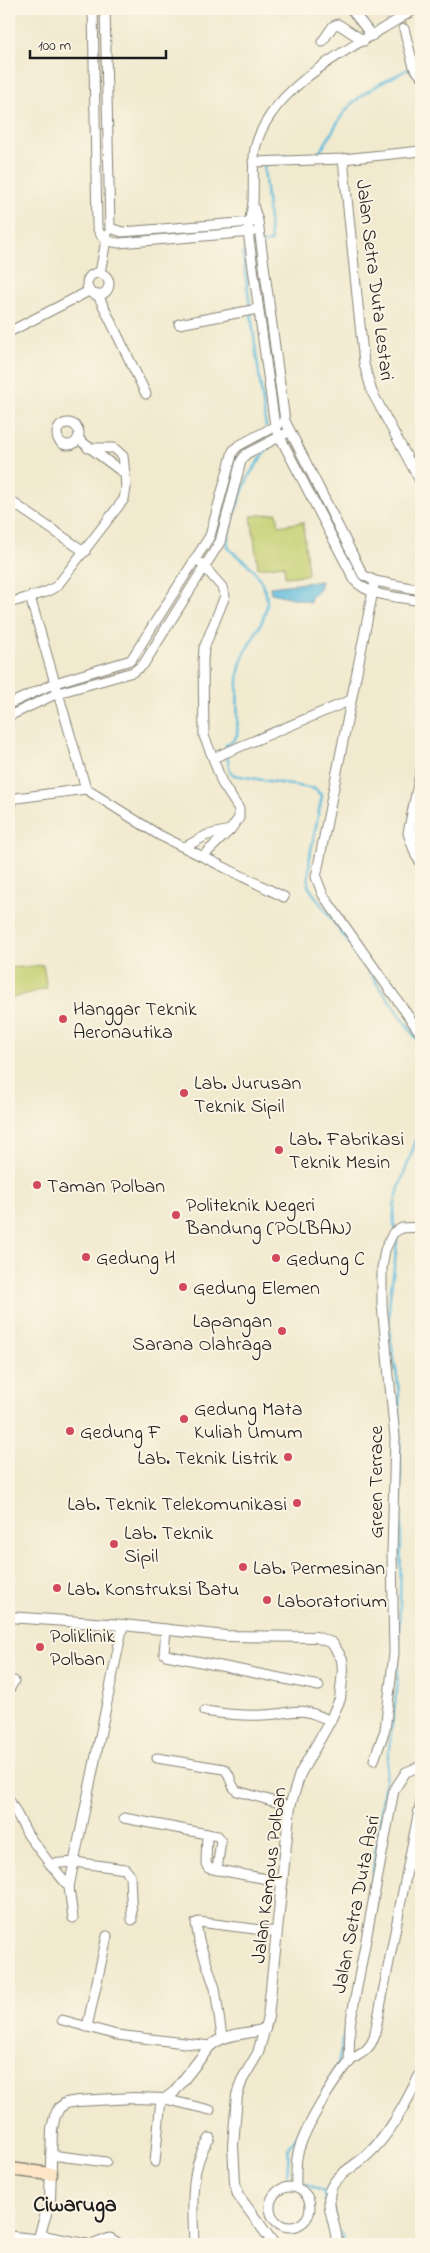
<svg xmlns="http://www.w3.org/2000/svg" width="430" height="2253" font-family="'Indie Flower',sans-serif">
	<rect width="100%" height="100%" fill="#fcf5e5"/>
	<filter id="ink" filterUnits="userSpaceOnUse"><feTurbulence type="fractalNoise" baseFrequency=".02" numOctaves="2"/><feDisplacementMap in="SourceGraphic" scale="10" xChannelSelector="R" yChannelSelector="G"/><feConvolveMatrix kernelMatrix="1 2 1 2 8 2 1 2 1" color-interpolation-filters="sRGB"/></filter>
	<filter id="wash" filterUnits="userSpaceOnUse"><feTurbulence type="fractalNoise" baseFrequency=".0096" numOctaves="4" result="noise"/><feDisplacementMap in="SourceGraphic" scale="20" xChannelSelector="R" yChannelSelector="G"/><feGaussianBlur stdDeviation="1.12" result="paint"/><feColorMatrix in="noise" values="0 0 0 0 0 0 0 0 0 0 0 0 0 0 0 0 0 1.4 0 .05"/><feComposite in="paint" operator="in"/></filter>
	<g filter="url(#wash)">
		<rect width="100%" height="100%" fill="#f1eacf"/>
		<g fill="#c4d072" stroke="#707647">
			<polygon points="277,513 279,526 303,522 308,575 285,577 284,565 258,568 251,516"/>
			<polygon points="43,965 47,988 9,999 9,968"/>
		</g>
		<polygon fill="#5fbcdd" stroke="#3e6c7c" points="321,581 318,592 311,597 310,602 271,593 270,587"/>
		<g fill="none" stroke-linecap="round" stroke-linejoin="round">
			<g stroke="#5fbcdd" stroke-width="2.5">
				<path d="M309 156 317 155C329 141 335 124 346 110 363 90 398 74 421 63"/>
				<polyline points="269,160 271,156 296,156"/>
				<polyline points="252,245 271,242 264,167 266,165"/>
				<polyline points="247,246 243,254 266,427"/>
				<path d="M227 749 226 745 234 740 237 735C239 712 235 688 240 666 245 644 264 628 267 604 268 588 254 568 242 559 237 555 230 552 228 546 225 534 244 486 250 474 256 464 264 456 269 445"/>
				<polyline points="227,754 230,772 234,775 315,789 322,796 310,855 308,886 421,1045"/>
				<path d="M395 1229C388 1204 408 1167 415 1143 418 1132 417 1124 421 1113"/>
				<path d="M370 1895 397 1688V1693C401 1595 403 1495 399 1396 398 1370 389 1344 389 1317 388 1289 398 1260 397 1234"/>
				<polyline points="323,2093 338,2063 346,2026"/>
				<polyline points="294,2180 287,2179 289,2148 310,2115"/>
				<polyline points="299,2181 324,2192 325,2201"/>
				<polyline points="340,2232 346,2244"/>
			</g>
		</g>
	</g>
	<g filter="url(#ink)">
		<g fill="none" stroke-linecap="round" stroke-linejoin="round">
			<polyline stroke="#c6c1ab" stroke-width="9" stroke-dasharray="9 4.5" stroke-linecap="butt" points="398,9 404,29"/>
			<g stroke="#868376" stroke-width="11">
				<g id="minor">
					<path d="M93 9 97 226C100 238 107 242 119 243L252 232"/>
					<polyline points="105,9 110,228 122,232 252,222"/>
					<polyline points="351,9 372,36"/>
					<path d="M415 9C363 43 270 82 255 149 252 167 254 185 253 202 252 213 248 222 248 232L275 426 280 437 355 581C370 597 401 597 421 601"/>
					<polyline points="404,29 414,67 421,76"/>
					<polyline points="322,42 333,26 338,24 364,41"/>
					<polyline points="343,159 364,364 372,392 421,483"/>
					<polyline points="253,162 343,159 421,151"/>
					<polyline points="253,205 258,221 285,421 363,575 375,581 421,590"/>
					<polyline points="100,273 107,235"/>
					<circle cx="98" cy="284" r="11"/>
					<polyline points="98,295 146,394"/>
					<polyline points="179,324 258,309"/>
					<polyline points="9,332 89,291"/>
					<circle cx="68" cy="434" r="11"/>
					<polyline points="88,448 114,448 123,456 125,474"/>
					<polyline points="9,500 85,552"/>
					<polyline points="201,563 222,587 225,596 204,648 203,661 204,736 213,758"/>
					<polyline points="375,581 316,877 323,895 421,1034"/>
					<polyline points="30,597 86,789"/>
					<polyline points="9,603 46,592 57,586 124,499 126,488 125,474 78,439"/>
					<polyline points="9,704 55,683 131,660 210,536 233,451 238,446 279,424"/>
					<polyline points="9,716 58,693 133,672 143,665 220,542 241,461 246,454 285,434"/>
					<polyline points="421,769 408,833 416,856 421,863"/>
					<polyline points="9,799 86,789 159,835 284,897"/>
					<polyline points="9,818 11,799"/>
					<polyline points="411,842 417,834 421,814"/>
					<polyline points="185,847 207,835 230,830"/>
					<polyline points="203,856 230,830 239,818 239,809 222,783 213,758 351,700"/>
					<polyline points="166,1629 164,1653 166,1655 319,1686"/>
					<polyline points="9,1690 14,1681"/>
					<path d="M205 1711C224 1714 243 1716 263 1715 295 1714 297 1704 330 1721"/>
					<path d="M157 1758 224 1769C232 1774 229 1785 237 1791L290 1806"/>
					<polyline points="374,1760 385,1730 394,1653 392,1554 395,1437 382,1305 382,1268 385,1250 393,1233 402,1228 421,1227"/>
					<polyline points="9,1799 28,1835 50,1864 74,1862 123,1625"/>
					<polyline points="124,1818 207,1834 206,1863 208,1868 283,1882"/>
					<polyline points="207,1834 218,1836 221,1840 217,1870"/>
					<polyline points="50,1864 69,1887 73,1918"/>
					<polyline points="69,1887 74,1862 125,1869 130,1875 132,1920"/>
					<polyline points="62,2020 117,2035 210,2046"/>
					<polyline points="87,2027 107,1936"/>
					<polyline points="222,2037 215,1988 199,1941 196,1923 199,1922 277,1932"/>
					<polyline points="349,2063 350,2025 394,1790 406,1772 421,1766"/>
					<polyline points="165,2099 210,2110"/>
					<polyline points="51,2155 106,2162"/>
					<polyline points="155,2162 161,2099"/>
					<path d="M296 2187C296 2175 295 2161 299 2149 307 2124 331 2085 347 2065 356 2053 366 2056 374 2038L421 1800"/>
					<circle cx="290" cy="2207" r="20"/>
					<polyline points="40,2235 87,2244"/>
					<polyline points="9,2236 38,2239"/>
					<polyline points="94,2244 110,2238 120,2244"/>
					<path d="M194 2244C193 2211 188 2167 210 2138"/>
				</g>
			</g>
			<g stroke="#868376" stroke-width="12">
				<g id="tertiary">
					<polyline points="9,1617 123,1625 226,1636 316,1637 332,1643 342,1659 343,1670 340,1699 330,1721 300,1774 290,1806 268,2017 258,2053 242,2080 237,2095 233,2146 235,2183 238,2195 274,2244"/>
					<path d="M37 2244 50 2200 52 2129 55 2116 59 2108 66 2103 78 2101 133 2098 165 2099 174 2092 210 2046C227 2032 245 2035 265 2029"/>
					<path d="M337 2244C337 2227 326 2207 330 2191 334 2176 355 2166 366 2156 391 2134 406 2102 421 2073"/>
				</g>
			</g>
			<g stroke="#868376" stroke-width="15">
				<polyline id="secondary" points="9,2169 51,2174"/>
			</g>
			<use href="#minor" stroke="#fff" stroke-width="9"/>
			<use href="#tertiary" stroke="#fff" stroke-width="10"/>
			<use href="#secondary" stroke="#fde5c5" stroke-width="12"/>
		</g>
	</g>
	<g fill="#d1495b" stroke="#fcf5e5" stroke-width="2">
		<circle cx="63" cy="1019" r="5"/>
		<circle cx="184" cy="1093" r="5"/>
		<circle cx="279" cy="1150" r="5"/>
		<circle cx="37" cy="1185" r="5"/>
		<circle cx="176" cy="1215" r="5"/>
		<circle cx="86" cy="1257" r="5"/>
		<circle cx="276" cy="1258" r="5"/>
		<circle cx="183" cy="1287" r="5"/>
		<circle cx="282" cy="1331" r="5"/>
		<circle cx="184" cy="1419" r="5"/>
		<circle cx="70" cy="1431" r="5"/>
		<circle cx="288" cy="1457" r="5"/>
		<circle cx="297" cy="1503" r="5"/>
		<circle cx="114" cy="1544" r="5"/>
		<circle cx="243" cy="1567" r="5"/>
		<circle cx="57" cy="1588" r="5"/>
		<circle cx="267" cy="1600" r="5"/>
		<circle cx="40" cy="1647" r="5"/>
	</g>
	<g text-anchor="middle" stroke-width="4" stroke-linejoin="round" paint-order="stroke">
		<g font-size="20" fill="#1c1c1c" stroke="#fcf5e5">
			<text transform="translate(376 280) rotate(83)" y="7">Jalan Setra Duta Lestari</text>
			<text transform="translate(375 1482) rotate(-90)" y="7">Green Terrace</text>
			<text transform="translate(268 1875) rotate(-83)" y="7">Jalan Kampus Polban</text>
			<text transform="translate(355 1904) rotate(-79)" y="7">Jalan Setra Duta Asri</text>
		</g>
		<g font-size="20" fill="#1c1c1c" stroke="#fcf5e5" text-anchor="start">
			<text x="73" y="1015">Hanggar Teknik<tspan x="73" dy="23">Aeronautika</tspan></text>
			<text x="194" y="1089">Lab. Jurusan<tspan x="194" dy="23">Teknik Sipil</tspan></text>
			<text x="289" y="1145">Lab. Fabrikasi<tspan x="289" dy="23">Teknik Mesin</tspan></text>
			<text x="47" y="1192">Taman Polban</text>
			<text x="186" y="1211">Politeknik Negeri<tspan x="186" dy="23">Bandung (POLBAN)</tspan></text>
			<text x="96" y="1264">Gedung H</text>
			<text x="286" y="1265">Gedung C</text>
			<text x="193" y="1294">Gedung Elemen</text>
			<text x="272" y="1327" text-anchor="end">Lapangan<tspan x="272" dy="23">Sarana Olahraga</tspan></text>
			<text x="194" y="1415">Gedung Mata<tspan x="194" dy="23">Kuliah Umum</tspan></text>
			<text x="80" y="1438">Gedung F</text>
			<text x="278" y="1464" text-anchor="end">Lab. Teknik Listrik</text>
			<text x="287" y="1510" text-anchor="end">Lab. Teknik Telekomunikasi</text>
			<text x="124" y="1539">Lab. Teknik<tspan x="124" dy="23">Sipil</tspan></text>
			<text x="253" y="1574">Lab. Permesinan</text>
			<text x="67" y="1595">Lab. Konstruksi Batu</text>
			<text x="277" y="1607">Laboratorium</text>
			<text x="50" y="1642">Poliklinik<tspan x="50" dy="23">Polban</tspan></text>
		</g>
		<g font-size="22" font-weight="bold" fill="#1c1c1c" stroke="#fcf5e5">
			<text x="75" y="2211">Ciwaruga</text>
		</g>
	</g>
	<rect width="430" height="2253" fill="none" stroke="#fcf5e5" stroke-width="30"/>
	<path d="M30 50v8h136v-8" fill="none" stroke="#1c1c1c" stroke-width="2.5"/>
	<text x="38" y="50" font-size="15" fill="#1c1c1c" stroke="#fcf5e5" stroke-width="4" paint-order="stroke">100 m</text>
</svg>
